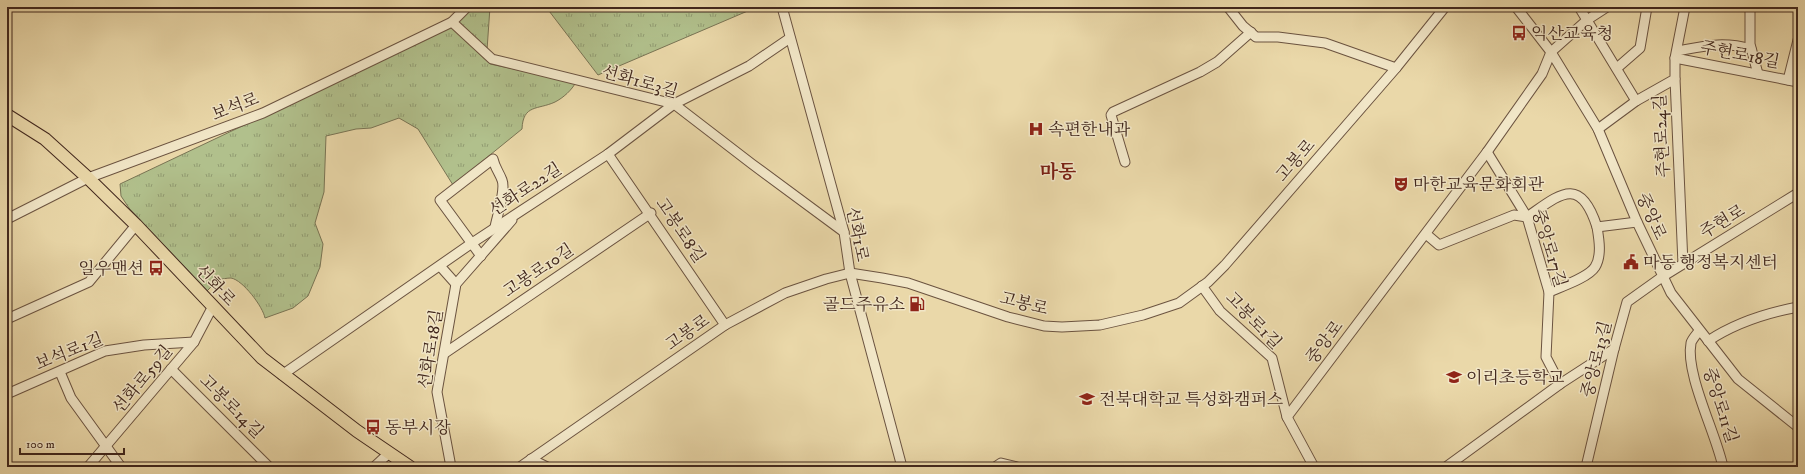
<svg xmlns="http://www.w3.org/2000/svg" width="1805" height="474" font-family="'IM FELL DW Pica','Noto Serif KR',serif">
	<defs>
		<pattern id="grass-tufts" width="24" height="20" patternUnits="userSpaceOnUse"><rect width="24" height="20" fill="#b1c08c"/><path d="M3 7l-1-3M5 7V3M7 7l1-3M15 17l-1-3M17 17v-4M19 17l1-3" fill="none" stroke="#929c72"/></pattern>
	</defs>
	<rect width="100%" height="100%" fill="#ead8a9"/>
	<filter id="stains"><feTurbulence type="fractalNoise" baseFrequency=".005" numOctaves="4"/><feColorMatrix values="0 0 0 0 .2 0 0 0 0 .09 0 0 0 0 .02 0 0 0 .5 -.17"/></filter>
	<radialGradient id="worn" r=".72"><stop offset=".6" stop-color="#630" stop-opacity="0"/><stop offset="1" stop-color="#630" stop-opacity=".3"/></radialGradient>
	<g fill="url(#grass-tufts)" stroke="#797454">
		<polygon points="470,7 490,7 487,50 457,21"/>
		<polygon points="546,7 757,7 598,75"/>
		<path d="M451 27 490 64 576 82C572 90 563 98 555 102 538 110 523 104 522 129L453 185 418 129 399 118 371 128 356 129 326 136 324 192 315 223 323 244 320 267 308 296 293 308 265 318C263 307 243 280 231 278 227 278 222 279 218 280L207 291 129 208 121 196 120 184Z"/>
	</g>
	<g fill="none" stroke-linecap="round" stroke-linejoin="round">
		<g stroke="#6b5340" stroke-width="11">
			<g id="minor">
				<polyline points="782,7 844,232 850,273 902,467"/>
				<polyline points="1228,7 1243,26 1256,37 1278,37 1325,43 1396,68"/>
				<polyline points="1516,7 1551,52 1598,129 1637,222 1671,293 1738,379 1798,427"/>
				<polyline points="1579,7 1636,101"/>
				<polyline points="1750,7 1750,44 1758,74"/>
				<polyline points="452,22 492,59 674,104 752,164 844,232"/>
				<path d="M1677 51C1705 46 1723 41 1751 49"/>
				<polyline points="1675,58 1798,82"/>
				<polyline points="1617,68 1640,48 1647,7"/>
				<polyline points="1675,79 1683,264"/>
				<polyline points="1788,80 1798,40"/>
				<polyline points="1598,129 1636,101 1675,79 1675,58 1685,7"/>
				<polyline points="1487,152 1527,217 1549,292 1546,357 1560,384"/>
				<polyline points="608,154 725,325"/>
				<polyline points="1125,162 1111,115 1113,112 1200,72 1217,62 1251,32"/>
				<polyline points="7,219 88,178 263,113 452,22 467,7"/>
				<path d="M1426 234 1439 245 1514 215 1527 217C1559 195 1580 174 1597 227L1637 222"/>
				<path d="M481 256 440 200 493 159C495 168 499 172 502 180 506 190 497 216 495 227"/>
				<polyline points="440,266 456,284"/>
				<polyline points="1202,286 1220,311 1272,358 1287,417 1314,467"/>
				<path d="M1549 292C1560 287 1588 278 1595 267 1602 256 1599 239 1597 227"/>
				<polyline points="7,319 89,282 136,225"/>
				<path d="M1699 331C1697 334 1692 339 1691 343 1685 374 1716 433 1723 467"/>
				<path d="M1708 341C1735 323 1766 313 1798 307"/>
				<polyline points="445,353 651,213"/>
				<polyline points="171,369 269,467"/>
				<polyline points="60,372 71,398 121,467"/>
				<polyline points="282,375 472,243 608,154 674,104 749,66 790,38"/>
				<polyline points="7,394 105,351 144,345 194,342"/>
				<polyline points="1287,417 1487,152 1542,74 1551,52 1587,20 1607,7"/>
				<polyline points="531,459 547,467"/>
				<polyline points="88,467 194,342 213,306"/>
				<polyline points="374,467 389,453"/>
				<polyline points="451,467 437,392 456,284 512,220"/>
				<polyline points="520,467 725,325 785,293 826,279 850,273 882,278 908,283 1008,317 1044,326 1062,327 1100,325 1143,315 1179,303 1208,282 1225,265 1396,68 1445,7"/>
				<polyline points="995,467 1001,463 1017,467"/>
				<polyline points="1446,467 1560,384 1614,349"/>
				<polyline points="1586,467 1614,349 1627,302 1662,277 1798,193"/>
			</g>
		</g>
		<g stroke="#41271d" stroke-width="14">
			<polyline id="major" points="7,115 45,139 88,178 136,225 262,358 357,431 410,467"/>
		</g>
		<use href="#minor" stroke="#f1e6c7" stroke-width="9"/>
		<use href="#major" stroke="#ead8a9" stroke-width="12"/>
	</g>
	<defs>
		<g id="bus-bare" transform="scale(1.2)"><path d="M-5-6H5V4H4V6H2V4H-2V6H-4V4H-5ZM-3.5-4V0h7V-4ZM-3.5 1.2v1.5H-2V1.2ZM2 1.2v1.5H3.5V1.2Z" fill="#8f2418" stroke="#f1e6c7" stroke-width="2.5" paint-order="stroke"/></g>
		<g id="hospital-bare" transform="scale(1.2)"><path d="M-5-5h3v3.5h4V-5h3V5h-3V1.5h-4V5h-3Z" fill="#8f2418" stroke="#f1e6c7" stroke-width="2.5" paint-order="stroke"/></g>
		<g id="theatre-bare" transform="scale(1.2)"><path d="M-5-5.5Q0-4 5-5.5V0Q5 5 0 6Q-5 5-5 0ZM-3.3-2.5H-1v1.5H-3.3ZM1-2.5H3.3v1.5H1ZM-2.8 1Q0 5.5 2.8 1Z" fill="#8f2418" stroke="#f1e6c7" stroke-width="2.5" paint-order="stroke"/></g>
		<g id="civic-bare" transform="scale(1.2)"><path d="M-.6-6.5H3V-4.5H.6V-3L4-1V1h2V6H-6V1h2V-1L-.6-3ZM-1.2 2.5V6h2.4V2.5Z" fill="#8f2418" stroke="#f1e6c7" stroke-width="2.5" paint-order="stroke"/></g>
		<g id="fuel-bare" transform="scale(1.2)"><path d="M-5.5-6h7V0h2V4h1.3V-2.5L3-4.5l.8-.8L6-3V5H2.5V1h-1V6h-7ZM-4.2-4.7v3.2H.2V-4.7Z" fill="#8f2418" stroke="#f1e6c7" stroke-width="2.5" paint-order="stroke"/></g>
		<g id="school-bare" transform="scale(1.2)"><path d="M0-5L7-2L0 1L-7-2ZM-4 1L0 2.5L4 1V4Q0 6-4 4Z" fill="#8f2418" stroke="#f1e6c7" stroke-width="2.5" paint-order="stroke"/></g>
		<g id="university-bare" transform="scale(1.2)"><path d="M0-5L7-2L0 1L-7-2ZM-4 1L0 2.5L4 1V4Q0 6-4 4Z" fill="#8f2418" stroke="#f1e6c7" stroke-width="2.5" paint-order="stroke"/></g>
	</defs>
	<g fill-rule="evenodd">
		<use href="#bus-bare" x="1519" y="33"/>
		<use href="#hospital-bare" x="1036" y="129"/>
		<use href="#theatre-bare" x="1401" y="184"/>
		<use href="#civic-bare" x="1631" y="262"/>
		<use href="#bus-bare" x="156" y="268"/>
		<use href="#fuel-bare" x="917" y="304"/>
		<use href="#school-bare" x="1454" y="377"/>
		<use href="#university-bare" x="1087" y="399"/>
		<use href="#bus-bare" x="373" y="427"/>
	</g>
	<g text-anchor="middle" stroke-width="3" stroke-linejoin="round" paint-order="stroke">
		<g font-size="17" fill="#41271d" stroke="#f1e6c7" text-anchor="start">
			<text x="1531" y="39">익산교육청</text>
			<text x="1048" y="135">속편한내과</text>
			<text x="1413" y="190">마한교육문화회관</text>
			<text x="1643" y="268">마동 행정복지센터</text>
			<text x="144" y="274" text-anchor="end">일우맨션</text>
			<text x="905" y="310" text-anchor="end">골드주유소</text>
			<text x="1466" y="383">이리초등학교</text>
			<text x="1099" y="405">전북대학교 특성화캠퍼스</text>
			<text x="385" y="433">동부시장</text>
		</g>
		<g font-size="17" fill="#41271d" stroke="#f1e6c7">
			<text transform="translate(1740 54) rotate(11)" y="6">주현로18길</text>
			<text transform="translate(640 81) rotate(16)" y="6">선화1로3길</text>
			<text transform="translate(235 106) rotate(-21)" y="6">보석로</text>
			<text transform="translate(1661 136) rotate(-93)" y="6">주현로24길</text>
			<text transform="translate(1295 160) rotate(-49)" y="6">고봉로</text>
			<text transform="translate(525 189) rotate(-33)" y="6">선화로22길</text>
			<text transform="translate(1652 216) rotate(66)" y="6">중앙로</text>
			<text transform="translate(1722 221) rotate(-31)" y="6">주현로</text>
			<text transform="translate(681 230) rotate(56)" y="6">고봉로8길</text>
			<text transform="translate(858 234) rotate(79)" y="6">선화1로</text>
			<text transform="translate(1550 248) rotate(73)" y="6">중앙로17길</text>
			<text transform="translate(538 270) rotate(-34)" y="6">고봉로10길</text>
			<text transform="translate(216 285) rotate(47)" y="6">선화로</text>
			<text transform="translate(1024 303) rotate(14)" y="6">고봉로</text>
			<text transform="translate(1254 320) rotate(46)" y="6">고봉로1길</text>
			<text transform="translate(687 332) rotate(-35)" y="6">고봉로</text>
			<text transform="translate(1324 342) rotate(-53)" y="6">중앙로</text>
			<text transform="translate(430 349) rotate(-81)" y="6">선화로18길</text>
			<text transform="translate(69 351) rotate(-22)" y="6">보석로1길</text>
			<text transform="translate(1596 359) rotate(-76)" y="6">중앙로13길</text>
			<text transform="translate(142 379) rotate(-50)" y="6">선화로59길</text>
			<text transform="translate(1721 405) rotate(72)" y="6">중앙로11길</text>
			<text transform="translate(232 406) rotate(45)" y="6">고봉로14길</text>
		</g>
		<g font-size="19" font-weight="bold" fill="#7a1f14" stroke="#f1e6c7">
			<text x="1058" y="178">마동</text>
		</g>
	</g>
	<rect width="1805" height="474" fill="none" stroke="#ead8a9" stroke-width="24"/>
	<rect x="8" y="8" width="1789" height="458" fill="none" stroke="#41271d" stroke-width="2"/>
	<rect x="12" y="12" width="1781" height="450" fill="none" stroke="#41271d"/>
	<path d="M20 448v6h104v-6" fill="none" stroke="#41271d" stroke-width="2"/>
	<text x="26" y="448" font-size="12" fill="#41271d" stroke="#f1e6c7" stroke-width="3" paint-order="stroke">100 m</text>
	<rect width="100%" height="100%" filter="url(#stains)"/>
	<rect width="100%" height="100%" fill="url(#worn)"/>
</svg>
